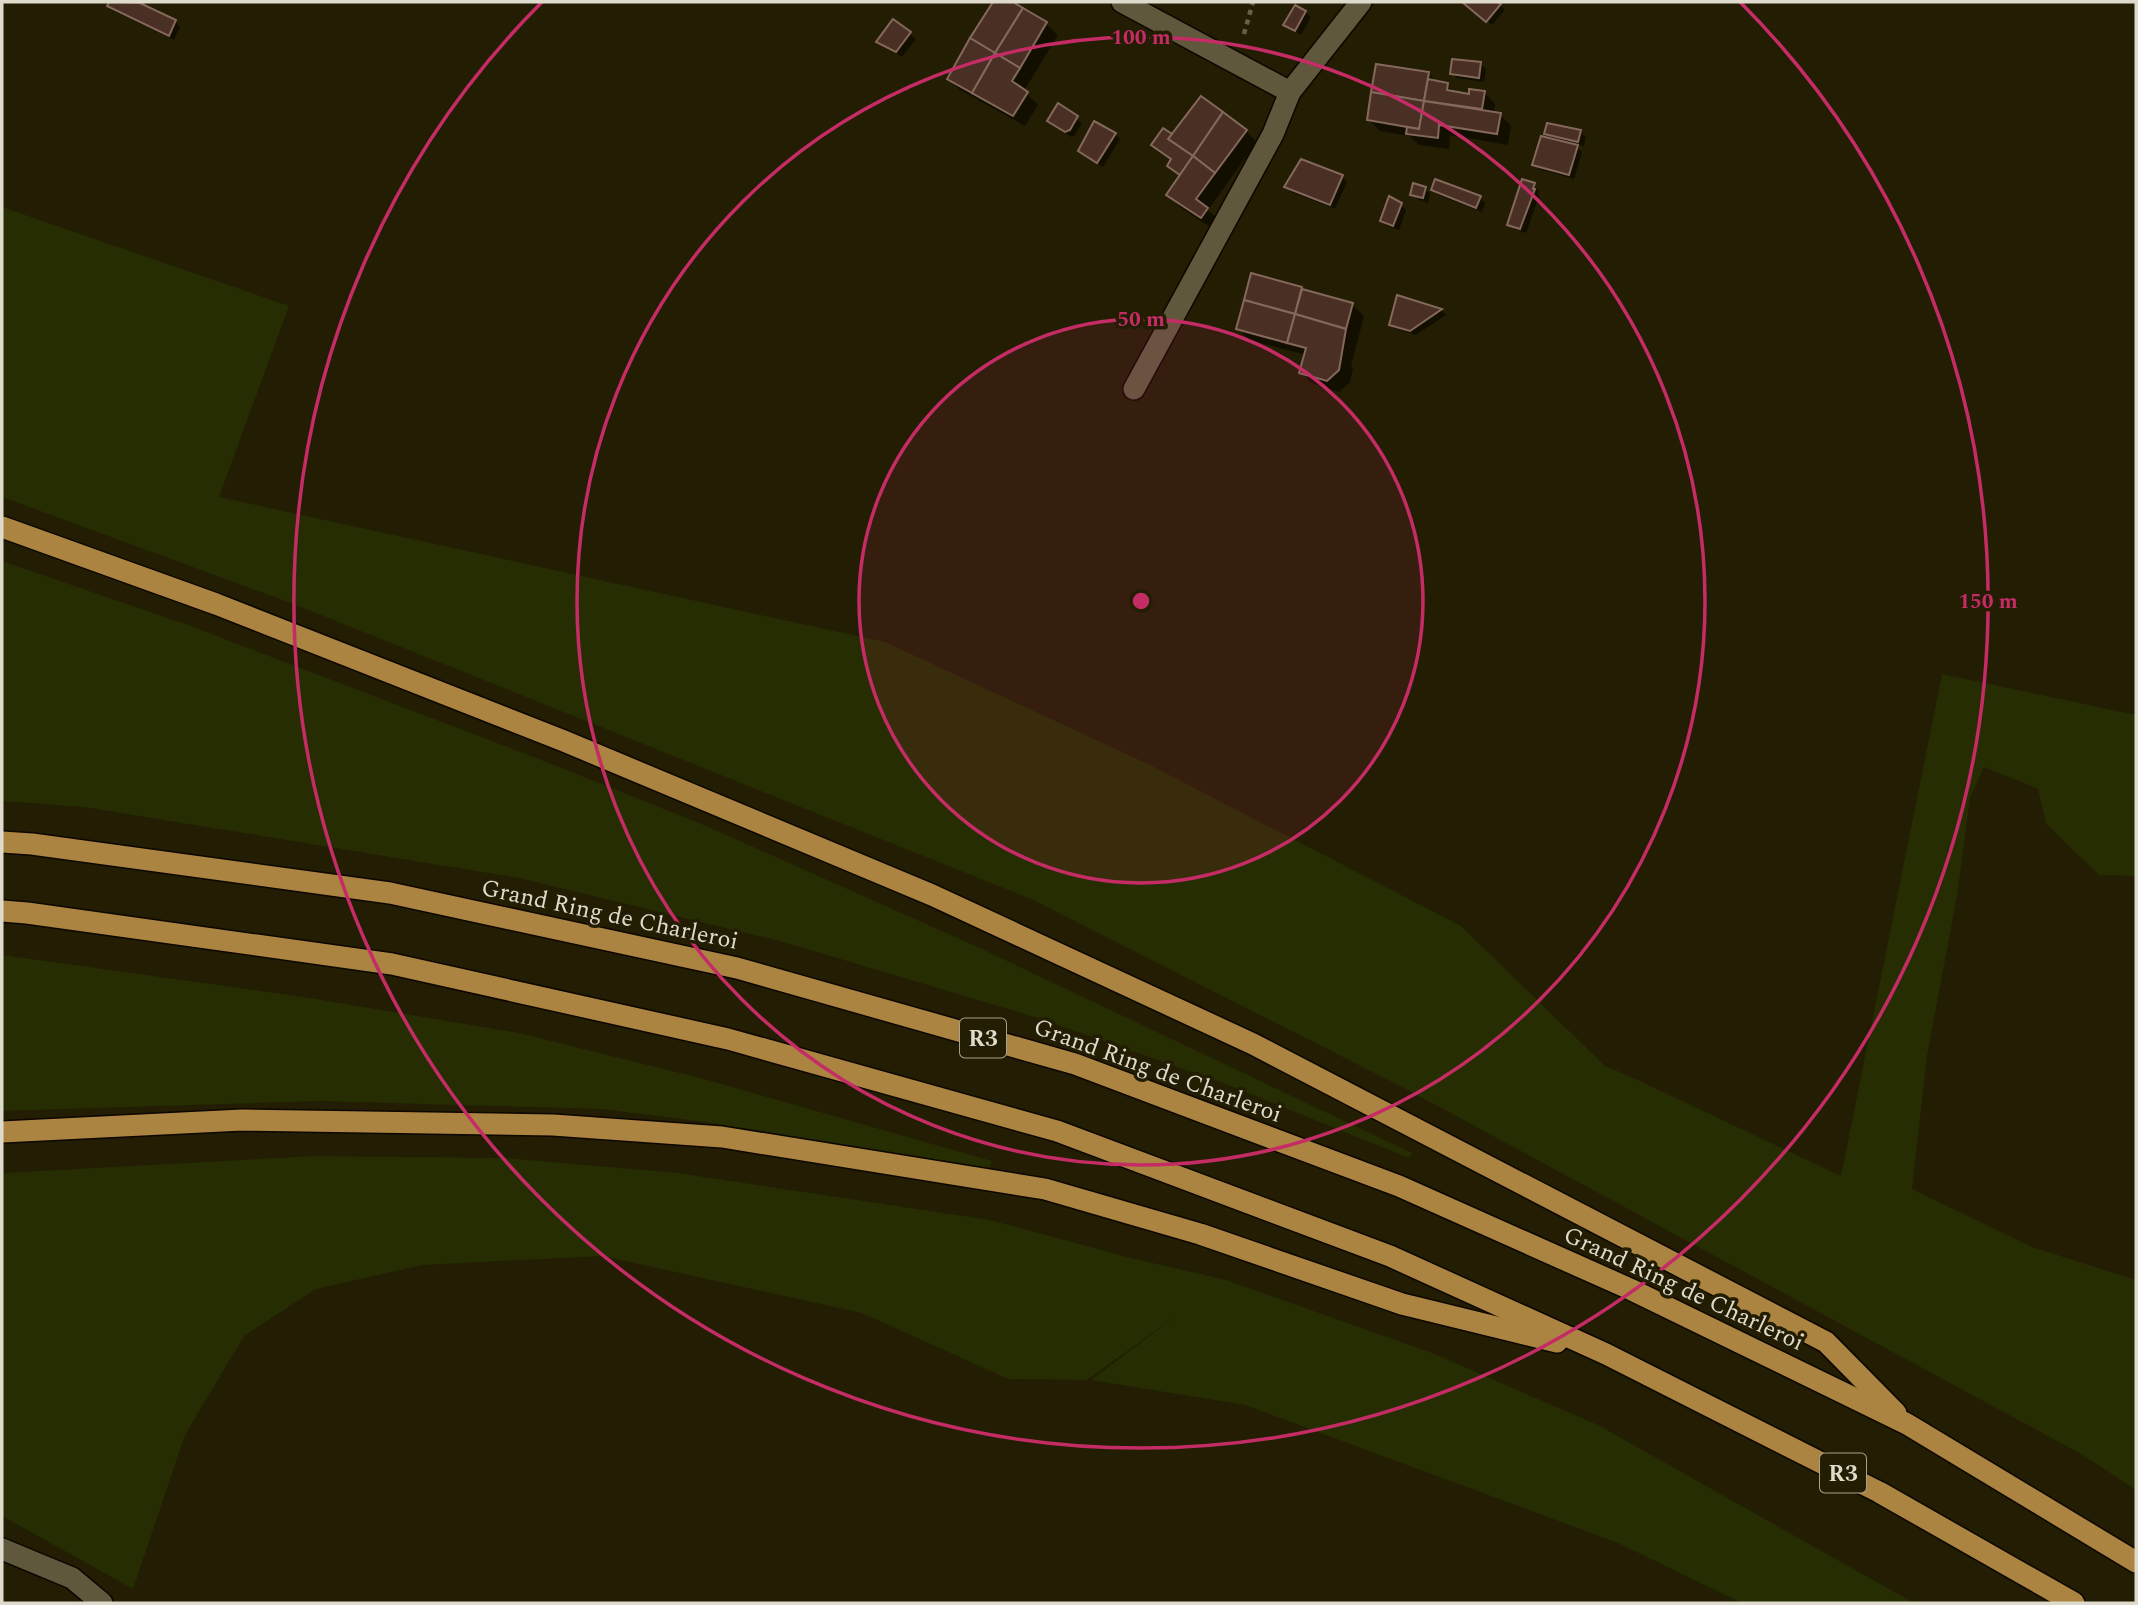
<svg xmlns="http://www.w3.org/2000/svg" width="2138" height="1605" font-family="Spectral,serif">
	<rect width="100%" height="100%" fill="#231d03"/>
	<g fill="#262d02">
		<polygon points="2,207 289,306 219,497 885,642 1150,765 1461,926 1605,1066 1627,1075 1841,1176 1942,674 2136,715 2136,876 2099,875 2046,824 2038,789 1984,767 1970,798 1957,896 1927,1056 1912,1189 2032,1247 2136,1280 2136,1490 2083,1455 1408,1090 1031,899 291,603 2,497"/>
		<polygon points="2,561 188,625 562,768 711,828 982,949 1412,1153 1409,1158 1226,1084 1038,1018 780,941 519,878 84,807 2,801"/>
		<polygon points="2,955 304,997 519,1033 704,1079 992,1161 990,1168 705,1122 601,1109 321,1101 2,1111"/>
		<polygon points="315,1156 504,1158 678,1173 990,1220 1131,1258 1226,1280 1432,1353 1598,1425 1914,1603 1742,1603 1618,1543 1245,1405 1091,1380 1176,1316 1087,1380 1008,1379 862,1313 602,1256 422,1265 316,1289 244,1336 185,1435 133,1589 2,1516 2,1173"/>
	</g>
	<g fill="#0007">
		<polygon points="111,2 130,2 175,21 180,27 174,40 114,11 109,6"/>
		<polygon points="995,2 1010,2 1046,24 1058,35 1024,91 1038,105 1025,126 960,90 949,79"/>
		<polygon points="1464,2 1496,2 1505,10 1492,25"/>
		<polygon points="1305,12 1311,17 1301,35 1285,25"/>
		<polygon points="893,21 916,39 902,57 878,42"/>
		<polygon points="1480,64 1486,69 1484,82 1457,78 1452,73"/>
		<polygon points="1428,73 1437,83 1447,85 1456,93 1470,96 1484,92 1495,104 1494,113 1500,115 1511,126 1508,145 1450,135 1449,149 1419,145 1410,136 1380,131 1368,119"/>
		<polygon points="1058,106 1082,123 1075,135 1071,137 1049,121"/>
		<polygon points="1246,131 1257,142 1208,210 1219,220 1213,229 1180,207 1169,195 1181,177 1169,165 1172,161 1153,145 1172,136"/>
		<polygon points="1580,132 1586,137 1584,146 1574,144 1582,152 1574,179 1539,169 1534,164 1553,141 1546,134"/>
		<polygon points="1115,134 1120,139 1103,167 1080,151"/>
		<polygon points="1342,177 1347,182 1335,209 1291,192 1286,187"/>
		<polygon points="1534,185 1539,190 1538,194 1539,196 1526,233 1515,229 1509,224"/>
		<polygon points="1425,189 1430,194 1428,203 1418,199 1412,194"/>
		<polygon points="1433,190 1480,197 1485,203 1482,212 1438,195"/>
		<polygon points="1401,205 1406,210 1399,230 1387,226 1382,221"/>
		<polygon points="1252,275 1352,304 1364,316 1351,366 1353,368 1350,382 1339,392 1313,384 1301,373 1306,355 1249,340 1238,328"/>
		<polygon points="1398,297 1441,310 1446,315 1416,335 1396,329 1391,324"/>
	</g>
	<g fill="#492f24" stroke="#85685c" stroke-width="2">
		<polygon points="109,2 140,3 176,20 169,36 107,6"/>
		<polygon points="993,2 1013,2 1023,8 995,53 970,38"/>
		<polygon points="1462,2 1498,2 1501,4 1486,22"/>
		<polygon points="1295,5 1306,11 1295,31 1283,25"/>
		<polygon points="1023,8 1047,22 1020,68 995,53"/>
		<polygon points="893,19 911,32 896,52 876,42"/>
		<polygon points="970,38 995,53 972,93 947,79"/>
		<polygon points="995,53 1020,68 1012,81 1028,92 1013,116 972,93"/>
		<polygon points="1452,59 1481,62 1479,78 1450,74"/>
		<polygon points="1376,64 1429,72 1424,101 1371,92"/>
		<polygon points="1428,79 1448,83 1447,90 1469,94 1469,89 1485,91 1482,109 1424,101"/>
		<polygon points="1371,92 1424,101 1419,129 1367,120"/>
		<polygon points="1201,96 1223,112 1193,156 1168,139"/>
		<polygon points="1424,101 1501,113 1497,134 1439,125 1438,138 1406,134 1407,127 1419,129"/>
		<polygon points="1058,103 1078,116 1070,130 1065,132 1047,121"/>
		<polygon points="1223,112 1247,130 1215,173 1193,156"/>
		<polygon points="1094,121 1116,133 1097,163 1078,151"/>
		<polygon points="1547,123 1581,130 1578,142 1544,134"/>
		<polygon points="1163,128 1172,134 1168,139 1193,156 1180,175 1167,166 1171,159 1151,145"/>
		<polygon points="1541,136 1578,145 1569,175 1532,165"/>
		<polygon points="1193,156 1215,173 1196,199 1208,208 1201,218 1166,195"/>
		<polygon points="1301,159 1343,175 1330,205 1284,187"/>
		<polygon points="1435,179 1481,196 1476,208 1431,190"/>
		<polygon points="1522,179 1535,183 1533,189 1535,189 1520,229 1507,225"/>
		<polygon points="1413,183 1426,187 1423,198 1410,195"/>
		<polygon points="1389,196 1402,203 1393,226 1380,221"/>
		<polygon points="1251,273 1302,287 1295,314 1244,300"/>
		<polygon points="1302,289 1353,303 1346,329 1295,314"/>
		<polygon points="1397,295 1442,309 1410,331 1389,325"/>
		<polygon points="1244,300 1295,314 1287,343 1236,329"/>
		<polygon points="1295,314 1346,329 1339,370 1327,381 1299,373 1306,348 1287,343"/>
	</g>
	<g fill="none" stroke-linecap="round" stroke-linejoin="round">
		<g stroke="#0d0700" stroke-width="24">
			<g id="minor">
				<polyline points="1122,2 1290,92"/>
				<polyline points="1134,389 1273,134 1290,92 1361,2"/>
				<polyline points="2,1549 72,1578 102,1603"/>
			</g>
		</g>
		<g stroke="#0d0700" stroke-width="24">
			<g id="motorway">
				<polyline points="2,527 216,604 564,741 932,895 1253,1044 1826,1342 1896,1413"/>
				<polyline points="2,842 32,844 390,893 737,968 1075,1064 1399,1186 1630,1289 1907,1424 2136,1562"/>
				<polyline points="2,911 27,913 392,964 728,1039 1057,1131 1390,1256 1606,1354 1879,1492 2074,1603"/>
				<polyline points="2,1132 242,1120 553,1125 722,1137 1045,1189 1200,1234 1402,1304 1557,1342"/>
			</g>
		</g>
		<polyline stroke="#66614b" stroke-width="4.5" stroke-dasharray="5 5" stroke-linecap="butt" points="1244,34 1253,2"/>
		<use href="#minor" stroke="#5f583d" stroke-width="21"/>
		<use href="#motorway" stroke="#ac8441" stroke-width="21"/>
	</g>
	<circle cx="1141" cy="601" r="282" fill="#c52c66" fill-opacity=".12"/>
	<g fill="none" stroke="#c52c66" stroke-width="3.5">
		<circle cx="1141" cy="601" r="282"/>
		<circle cx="1141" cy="601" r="564"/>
		<path d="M1740 2A847 847 0 1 1 542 2"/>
	</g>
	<g text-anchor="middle" stroke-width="7" stroke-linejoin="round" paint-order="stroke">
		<g fill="#231d03" stroke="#a7a290" stroke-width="2">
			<rect x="960" y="1018.5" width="46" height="39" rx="5"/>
			<rect x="1820" y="1453.5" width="46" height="39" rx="5"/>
		</g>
		<g font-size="23" font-weight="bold" fill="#dfdbcc">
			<text x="983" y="1046">R3</text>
			<text x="1843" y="1481">R3</text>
		</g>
		<g font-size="24" fill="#dfdbcc" stroke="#231d03">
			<text transform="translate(610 914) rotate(12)" y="8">Grand Ring de Charleroi</text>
			<text transform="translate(1158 1070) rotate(20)" y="8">Grand Ring de Charleroi</text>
			<text transform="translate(1684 1288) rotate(25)" y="8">Grand Ring de Charleroi</text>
		</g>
	</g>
	<circle cx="1141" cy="601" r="10" fill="#c52c66" stroke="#231d03" stroke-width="3.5"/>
	<g font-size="21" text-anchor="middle" font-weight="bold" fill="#c52c66" stroke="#231d03" stroke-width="7" stroke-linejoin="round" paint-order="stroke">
		<text x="1141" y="44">100 m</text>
		<text x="1141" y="326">50 m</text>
		<text x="1988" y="608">150 m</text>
	</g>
	<rect width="2138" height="1605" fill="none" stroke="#dfdbcc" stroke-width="7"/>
</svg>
